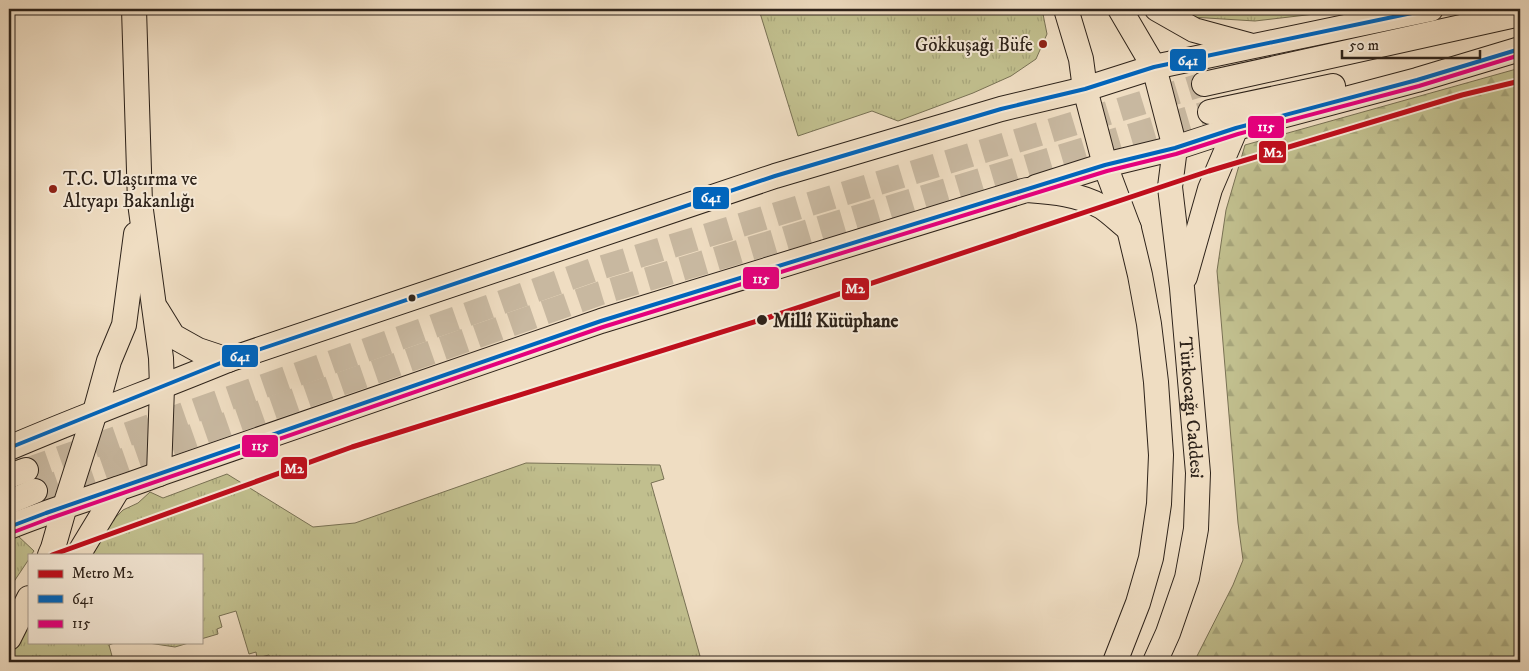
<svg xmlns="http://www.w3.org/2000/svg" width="1529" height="671" font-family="'IM FELL DW Pica',serif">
	<defs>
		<pattern id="grass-tufts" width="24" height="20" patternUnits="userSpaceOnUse" patternTransform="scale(1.25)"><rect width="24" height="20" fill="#c1bf8e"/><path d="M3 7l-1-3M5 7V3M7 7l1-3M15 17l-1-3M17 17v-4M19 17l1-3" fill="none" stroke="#a6a47a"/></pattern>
		<pattern id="forest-firs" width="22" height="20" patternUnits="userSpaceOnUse" patternTransform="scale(1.25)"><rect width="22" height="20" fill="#c1bf8e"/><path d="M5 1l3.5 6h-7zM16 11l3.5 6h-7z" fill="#a6a47a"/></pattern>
	</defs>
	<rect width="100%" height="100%" fill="#efddc2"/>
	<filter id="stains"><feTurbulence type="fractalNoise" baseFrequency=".004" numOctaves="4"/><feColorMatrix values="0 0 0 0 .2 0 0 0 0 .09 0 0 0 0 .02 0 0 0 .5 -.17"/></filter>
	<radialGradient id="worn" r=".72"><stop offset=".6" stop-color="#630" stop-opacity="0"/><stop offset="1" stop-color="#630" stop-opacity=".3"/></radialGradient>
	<g fill="url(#grass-tufts)" stroke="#787154">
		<polygon points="772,9 1042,9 1047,34 1036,59 1011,76 973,93 898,121 872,111 798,136 760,13"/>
		<polygon points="1179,9 1341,9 1315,14 1255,21 1191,17"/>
		<polygon points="526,463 660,465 664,479 651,483 700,656 678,662 271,662 269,655 257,658 256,652 249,654 236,611 219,616 222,627 217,629 218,634 201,639 201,555 79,555 123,510 138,503 150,492 163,498 227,474 313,527 355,523"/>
		<polygon points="17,535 34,551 31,555 29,555 29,559 9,589 9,538"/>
		<polygon points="29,607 29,642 117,642 109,645 112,656 107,657 108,662 9,662 9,628"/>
		<polygon points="142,642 192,642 175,647"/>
	</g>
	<polygon fill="url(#forest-firs)" stroke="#787154" points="1520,68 1520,662 1194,662 1233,585 1243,560 1238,523 1217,271 1226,210 1245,145"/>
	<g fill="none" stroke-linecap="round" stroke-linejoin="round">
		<g stroke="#c8b8a0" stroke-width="24" stroke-dasharray="24 12" stroke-linecap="butt">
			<polyline points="26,470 593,270 1204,84"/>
			<polyline points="35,491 601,293 1210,112"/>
		</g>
		<g stroke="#2e231a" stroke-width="26">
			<g id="major">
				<polyline points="134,9 140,203 161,358 162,387 159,474"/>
				<polyline points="1066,9 1081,59 1085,89 1105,165 1129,229 1140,275 1149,324 1156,382 1161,455 1159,504 1151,558 1138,603 1115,662"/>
				<path id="s1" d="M1120 9 1154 67 1175 148 1170 187 1182 288 1198 473 1196 529 1187 578 1168 633 1155 662"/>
				<polyline points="1157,9 1194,30 1249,45"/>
				<polyline points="1204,84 1520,14"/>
				<polyline points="1210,112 1333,86"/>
				<polyline points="1036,187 1105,165 1175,148 1236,128 1417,80 1520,49"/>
				<polyline points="1185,277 1210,189 1236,128"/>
				<polyline points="157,310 173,336 198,350 228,360"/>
				<path d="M9 448C81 417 155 390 228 360L775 176 1001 109 1085 89 1154 67 1431 9"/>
				<polyline points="9,476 26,470"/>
				<polyline points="9,502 35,491"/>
				<path d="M9 527C58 507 109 493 159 474L601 321 1023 191 1027 190C1053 192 1079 194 1102 207 1111 213 1120 222 1129 229"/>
				<polyline points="50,555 53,548 65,506 95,412 109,361 124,325 136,234"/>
				<polyline points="78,555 118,489"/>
				<polyline points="9,638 29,598"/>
			</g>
		</g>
		<use href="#major" stroke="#efddc2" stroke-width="24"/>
		<g stroke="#f5e9d7" stroke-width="8">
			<g id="bus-1">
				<polyline points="9,448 228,360 775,176 1001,109 1085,89 1154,67 1431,9"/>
				<polyline points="9,527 46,513 601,321 1105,165 1175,148 1236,128 1417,80 1520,49"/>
			</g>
		</g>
		<g stroke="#f5e9d7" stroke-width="8">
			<polyline id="bus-2" points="11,533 48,519 603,327 1107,171 1176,154 1238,134 1419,86 1520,55"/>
		</g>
		<use href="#bus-1" stroke="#0065bd" stroke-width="4"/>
		<use href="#bus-2" stroke="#e5007d" stroke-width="4"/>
		<g stroke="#f5e9d7" stroke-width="9">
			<polyline id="metro-1" points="52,555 352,447 764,319 1209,171 1462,95 1520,81"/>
		</g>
		<use href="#metro-1" stroke="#bf0e1c" stroke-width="5"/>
	</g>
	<g fill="#8f2418" stroke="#f5e9d7" stroke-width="2">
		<circle cx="1043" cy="44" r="5"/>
		<circle cx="53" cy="189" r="5"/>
	</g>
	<g fill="#2e231a" stroke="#f5e9d7" stroke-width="2">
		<circle cx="412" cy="298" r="4.5"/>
		<circle cx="762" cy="320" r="6"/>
	</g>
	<g text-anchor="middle" stroke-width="4" stroke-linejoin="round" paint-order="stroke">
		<g font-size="19" fill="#2e231a" stroke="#f5e9d7" text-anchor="end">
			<text x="1033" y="51">Gökkuşağı Büfe</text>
			<text x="63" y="185" text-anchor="start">T.C. Ulaştırma ve<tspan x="63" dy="22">Altyapı Bakanlığı</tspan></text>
		</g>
		<g font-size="19" font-weight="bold" fill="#2e231a" stroke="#f5e9d7" text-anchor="start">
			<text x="773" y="327">Millî Kütüphane</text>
		</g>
		<g font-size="19" fill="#2e231a" stroke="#f5e9d7">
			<text dy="7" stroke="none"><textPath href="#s1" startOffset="412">Türkocağı Caddesi</textPath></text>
		</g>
	</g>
	<g stroke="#f5e9d7" stroke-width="2">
		<rect x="1169" y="48" width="38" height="24" rx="5" fill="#0065bd"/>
		<rect x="1247" y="115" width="38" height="24" rx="5" fill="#e5007d"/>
		<rect x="1258" y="140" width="29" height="24" rx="5" fill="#bf0e1c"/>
		<rect x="692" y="186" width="38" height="24" rx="5" fill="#0065bd"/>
		<rect x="742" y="266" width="38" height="24" rx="5" fill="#e5007d"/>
		<rect x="841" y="277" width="29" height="24" rx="5" fill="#bf0e1c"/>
		<rect x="221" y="344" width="38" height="24" rx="5" fill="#0065bd"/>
		<rect x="241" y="434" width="38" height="24" rx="5" fill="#e5007d"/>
		<rect x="280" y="456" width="28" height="24" rx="5" fill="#bf0e1c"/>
	</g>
	<g font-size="14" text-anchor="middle" font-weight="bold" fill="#fff">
		<text x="1188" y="65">641</text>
		<text x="1266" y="131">115</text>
		<text x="1273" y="157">M2</text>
		<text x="711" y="202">641</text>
		<text x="761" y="283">115</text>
		<text x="855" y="293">M2</text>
		<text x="240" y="361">641</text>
		<text x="260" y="450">115</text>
		<text x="294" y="473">M2</text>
	</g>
	<rect width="1529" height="671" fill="none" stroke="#efddc2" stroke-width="30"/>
	<rect x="10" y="10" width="1509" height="651" fill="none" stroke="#2e231a" stroke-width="2.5"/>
	<rect x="15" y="15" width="1499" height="641" fill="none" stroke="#2e231a"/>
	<rect x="28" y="554" width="175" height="90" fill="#f5e9d7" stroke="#a59a8b"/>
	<rect x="38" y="570" width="25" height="8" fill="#bf0e1c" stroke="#a59a8b"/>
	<text x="72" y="578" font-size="15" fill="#2e231a">Metro M2</text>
	<rect x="38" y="595" width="25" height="8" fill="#0065bd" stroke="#a59a8b"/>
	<text x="72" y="604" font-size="15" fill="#2e231a">641</text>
	<rect x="38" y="620" width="25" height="8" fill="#e5007d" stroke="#a59a8b"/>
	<text x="72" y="628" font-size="15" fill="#2e231a">115</text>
	<path d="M1342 50v8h138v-8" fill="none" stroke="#2e231a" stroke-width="2.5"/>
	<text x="1349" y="50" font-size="15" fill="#2e231a" stroke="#f5e9d7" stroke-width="4" paint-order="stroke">50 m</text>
	<rect width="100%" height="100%" filter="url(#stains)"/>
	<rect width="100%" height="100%" fill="url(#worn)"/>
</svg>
